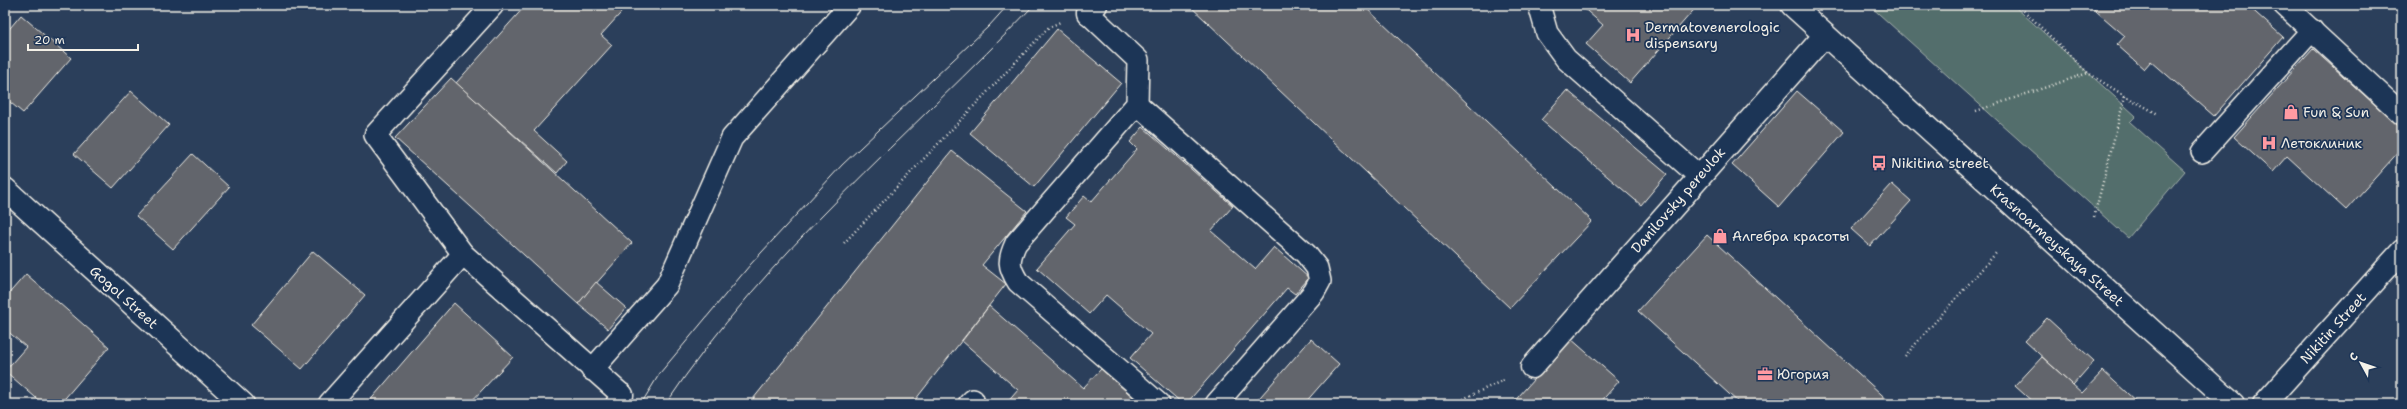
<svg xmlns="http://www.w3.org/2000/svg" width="2407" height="409" font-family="'Shantell Sans',sans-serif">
	<rect width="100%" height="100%" fill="#2b3f5b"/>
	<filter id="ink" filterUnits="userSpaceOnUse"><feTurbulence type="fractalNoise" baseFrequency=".025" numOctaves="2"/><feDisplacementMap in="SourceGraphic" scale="8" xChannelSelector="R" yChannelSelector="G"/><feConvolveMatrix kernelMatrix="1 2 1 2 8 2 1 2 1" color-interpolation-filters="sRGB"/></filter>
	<g filter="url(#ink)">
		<polygon fill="#536e6c" stroke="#a4b0aa" points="1869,5 2013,5 2136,116 2130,122 2185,171 2128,238"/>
		<g fill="#62656c" stroke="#f4f1e8">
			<polygon points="526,5 628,5 601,35 612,45 534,131 567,161 557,173 456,83"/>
			<polygon points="1189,5 1363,5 1592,221 1510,308"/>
			<polygon points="1580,5 1698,5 1630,83 1586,44 1603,25"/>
			<polygon points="2089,5 2247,5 2283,37 2214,116 2151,61 2144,69 2117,45 2125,36"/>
			<polygon points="21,15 71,58 23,113 5,98 5,34"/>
			<polygon points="1057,29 1121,83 1034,187 970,133"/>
			<polygon points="2313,49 2402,129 2402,148 2346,210 2287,156 2273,172 2234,137"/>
			<polygon points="451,78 632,243 578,304 395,138"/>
			<polygon points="1567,90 1667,174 1641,205 1541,120"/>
			<polygon points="131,91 169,125 113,188 74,154"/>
			<polygon points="1797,91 1844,132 1779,207 1732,165"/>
			<polygon points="1143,127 1233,206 1211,231 1255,269 1274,247 1309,278 1295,294 1287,288 1186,404 1183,404 1130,358 1151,334 1106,295 1089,314 1037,268 1075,224 1066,217 1084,196 1091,202 1137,149 1130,142"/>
			<polygon points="952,151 1027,211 982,265 1006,284 912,404 749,404"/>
			<polygon points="193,154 229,187 173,249 136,216"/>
			<polygon points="1892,184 1911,201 1870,246 1851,229"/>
			<polygon points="1707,235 1892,404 1740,404 1638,311"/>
			<polygon points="313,251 365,295 302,369 251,325"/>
			<polygon points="26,274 109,347 60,404 43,404 5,371 26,347 5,329 5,298"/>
			<polygon points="596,282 626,308 608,329 578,304"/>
			<polygon points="454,303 513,357 469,404 367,404"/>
			<polygon points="989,306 1083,388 1101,369 1141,404 1006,404 1018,390 962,341"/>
			<polygon points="2047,318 2094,361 2073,385 2025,341"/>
			<polygon points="1570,338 1619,381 1599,404 1512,404"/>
			<polygon points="1311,339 1339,364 1304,404 1254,404"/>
			<polygon points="2042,357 2082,393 2103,371 2139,404 2035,404 2015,386"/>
		</g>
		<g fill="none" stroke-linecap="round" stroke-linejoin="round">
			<g stroke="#f4f1e8" stroke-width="24">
				<g id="lane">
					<polyline points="493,5 375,135 463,254 622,395"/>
					<polyline points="1539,5 1547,33 1566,59 1699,176"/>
					<polyline points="2284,5 2402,114"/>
					<path d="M1088 13 1138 60 1137 104 1016 243C1008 260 1008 266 1018 282L1159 404"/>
					<polyline points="1137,104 1306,254 1317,268 1320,281 1314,292 1216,404"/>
					<polyline points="2202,152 2312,30"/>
					<polyline points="592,370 667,285 732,138 850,5"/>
					<polyline points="329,404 463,254"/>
					<polyline points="969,404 973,400"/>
				</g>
			</g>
			<g stroke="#f4f1e8" stroke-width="25">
				<g id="street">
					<polyline points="1088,13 1096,5"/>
					<polyline points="1532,367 1825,35"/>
					<polyline points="617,404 622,395"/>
				</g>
			</g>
			<g stroke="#f4f1e8" stroke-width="25">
				<g id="secondary">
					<polyline points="1792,5 2233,404"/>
					<polyline points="5,189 243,404"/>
					<polyline points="2264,404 2402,251"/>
				</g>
			</g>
			<g stroke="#f4f1e8" stroke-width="2.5" stroke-dasharray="1 3" stroke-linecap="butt">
				<polyline points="2018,5 2088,73 2125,96 2158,114"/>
				<polyline points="1976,111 2088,73"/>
				<polyline points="2094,217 2125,96"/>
				<polyline points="844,243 1048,28 1060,22"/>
				<polyline points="1905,356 1996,253"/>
				<polyline points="1452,404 1504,380"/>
			</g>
			<use href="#lane" stroke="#1d3557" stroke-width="21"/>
			<use href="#street" stroke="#1d3557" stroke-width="22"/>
			<use href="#secondary" stroke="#1d3557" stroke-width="22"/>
			<g stroke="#f4f1e8" stroke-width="1">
				<polyline points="641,404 660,373 750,265 842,165 989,26 1008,5"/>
				<path d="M666 404C767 252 909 136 1034 5"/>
			</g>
		</g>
	</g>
	<defs>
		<g id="hospital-bare" transform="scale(1.2)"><path d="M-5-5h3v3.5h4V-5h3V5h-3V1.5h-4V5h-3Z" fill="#ff9aa2" stroke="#1d3557" stroke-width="2.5" paint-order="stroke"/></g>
		<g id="shop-bare" transform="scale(1.2)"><path d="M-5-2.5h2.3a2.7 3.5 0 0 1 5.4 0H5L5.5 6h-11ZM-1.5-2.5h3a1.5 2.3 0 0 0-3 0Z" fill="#ff9aa2" stroke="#1d3557" stroke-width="2.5" paint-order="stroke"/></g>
		<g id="bus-bare" transform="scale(1.2)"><path d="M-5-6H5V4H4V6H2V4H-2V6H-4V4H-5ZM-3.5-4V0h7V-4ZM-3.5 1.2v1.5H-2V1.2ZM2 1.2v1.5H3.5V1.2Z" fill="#ff9aa2" stroke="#1d3557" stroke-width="2.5" paint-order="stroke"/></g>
		<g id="office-bare" transform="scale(1.2)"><path d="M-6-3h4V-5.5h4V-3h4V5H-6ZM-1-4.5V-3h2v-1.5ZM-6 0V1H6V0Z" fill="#ff9aa2" stroke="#1d3557" stroke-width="2.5" paint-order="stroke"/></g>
	</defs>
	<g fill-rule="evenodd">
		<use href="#hospital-bare" x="1633" y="35"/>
		<use href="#shop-bare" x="2291" y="112"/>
		<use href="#hospital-bare" x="2269" y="143"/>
		<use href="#bus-bare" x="1879" y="163"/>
		<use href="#shop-bare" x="1720" y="236"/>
		<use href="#office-bare" x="1765" y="374"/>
	</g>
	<g text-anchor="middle" stroke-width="3.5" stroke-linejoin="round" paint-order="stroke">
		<g font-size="14" fill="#f4f1e8" stroke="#1d3557" text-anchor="start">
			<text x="1645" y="32">Dermatovenerologic<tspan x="1645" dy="16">dispensary</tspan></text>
			<text x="2303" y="117">Fun &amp; Sun</text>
			<text x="2281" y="148">Летоклиник</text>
			<text x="1891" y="168">Nikitina street</text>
			<text x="1732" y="241">Алгебра красоты</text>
			<text x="1777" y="379">Югория</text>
		</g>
		<g font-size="14" fill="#f4f1e8" stroke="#1d3557">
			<text transform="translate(1678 200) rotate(-49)" y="5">Danilovsky pereulok</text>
			<text transform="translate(2057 245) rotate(42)" y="5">Krasnoarmeyskaya Street</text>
			<text transform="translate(124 297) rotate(42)" y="5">Gogol Street</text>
			<text transform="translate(2333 328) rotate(-48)" y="5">Nikitin Street</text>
		</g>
	</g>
	<rect width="2407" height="409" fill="none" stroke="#1d3557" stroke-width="20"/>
	<rect x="10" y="10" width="2387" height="389" fill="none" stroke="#f4f1e8" stroke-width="1.5" filter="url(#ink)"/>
	<g transform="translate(2361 363) rotate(310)" stroke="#1d3557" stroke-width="3" paint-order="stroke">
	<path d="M0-3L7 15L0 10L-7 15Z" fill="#f4f1e8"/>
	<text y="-6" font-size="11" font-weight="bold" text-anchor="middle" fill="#f4f1e8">С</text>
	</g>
	<path d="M28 44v6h110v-6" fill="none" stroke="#f4f1e8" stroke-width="2"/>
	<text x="34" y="44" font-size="12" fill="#f4f1e8" stroke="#1d3557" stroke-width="3" paint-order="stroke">20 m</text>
</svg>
